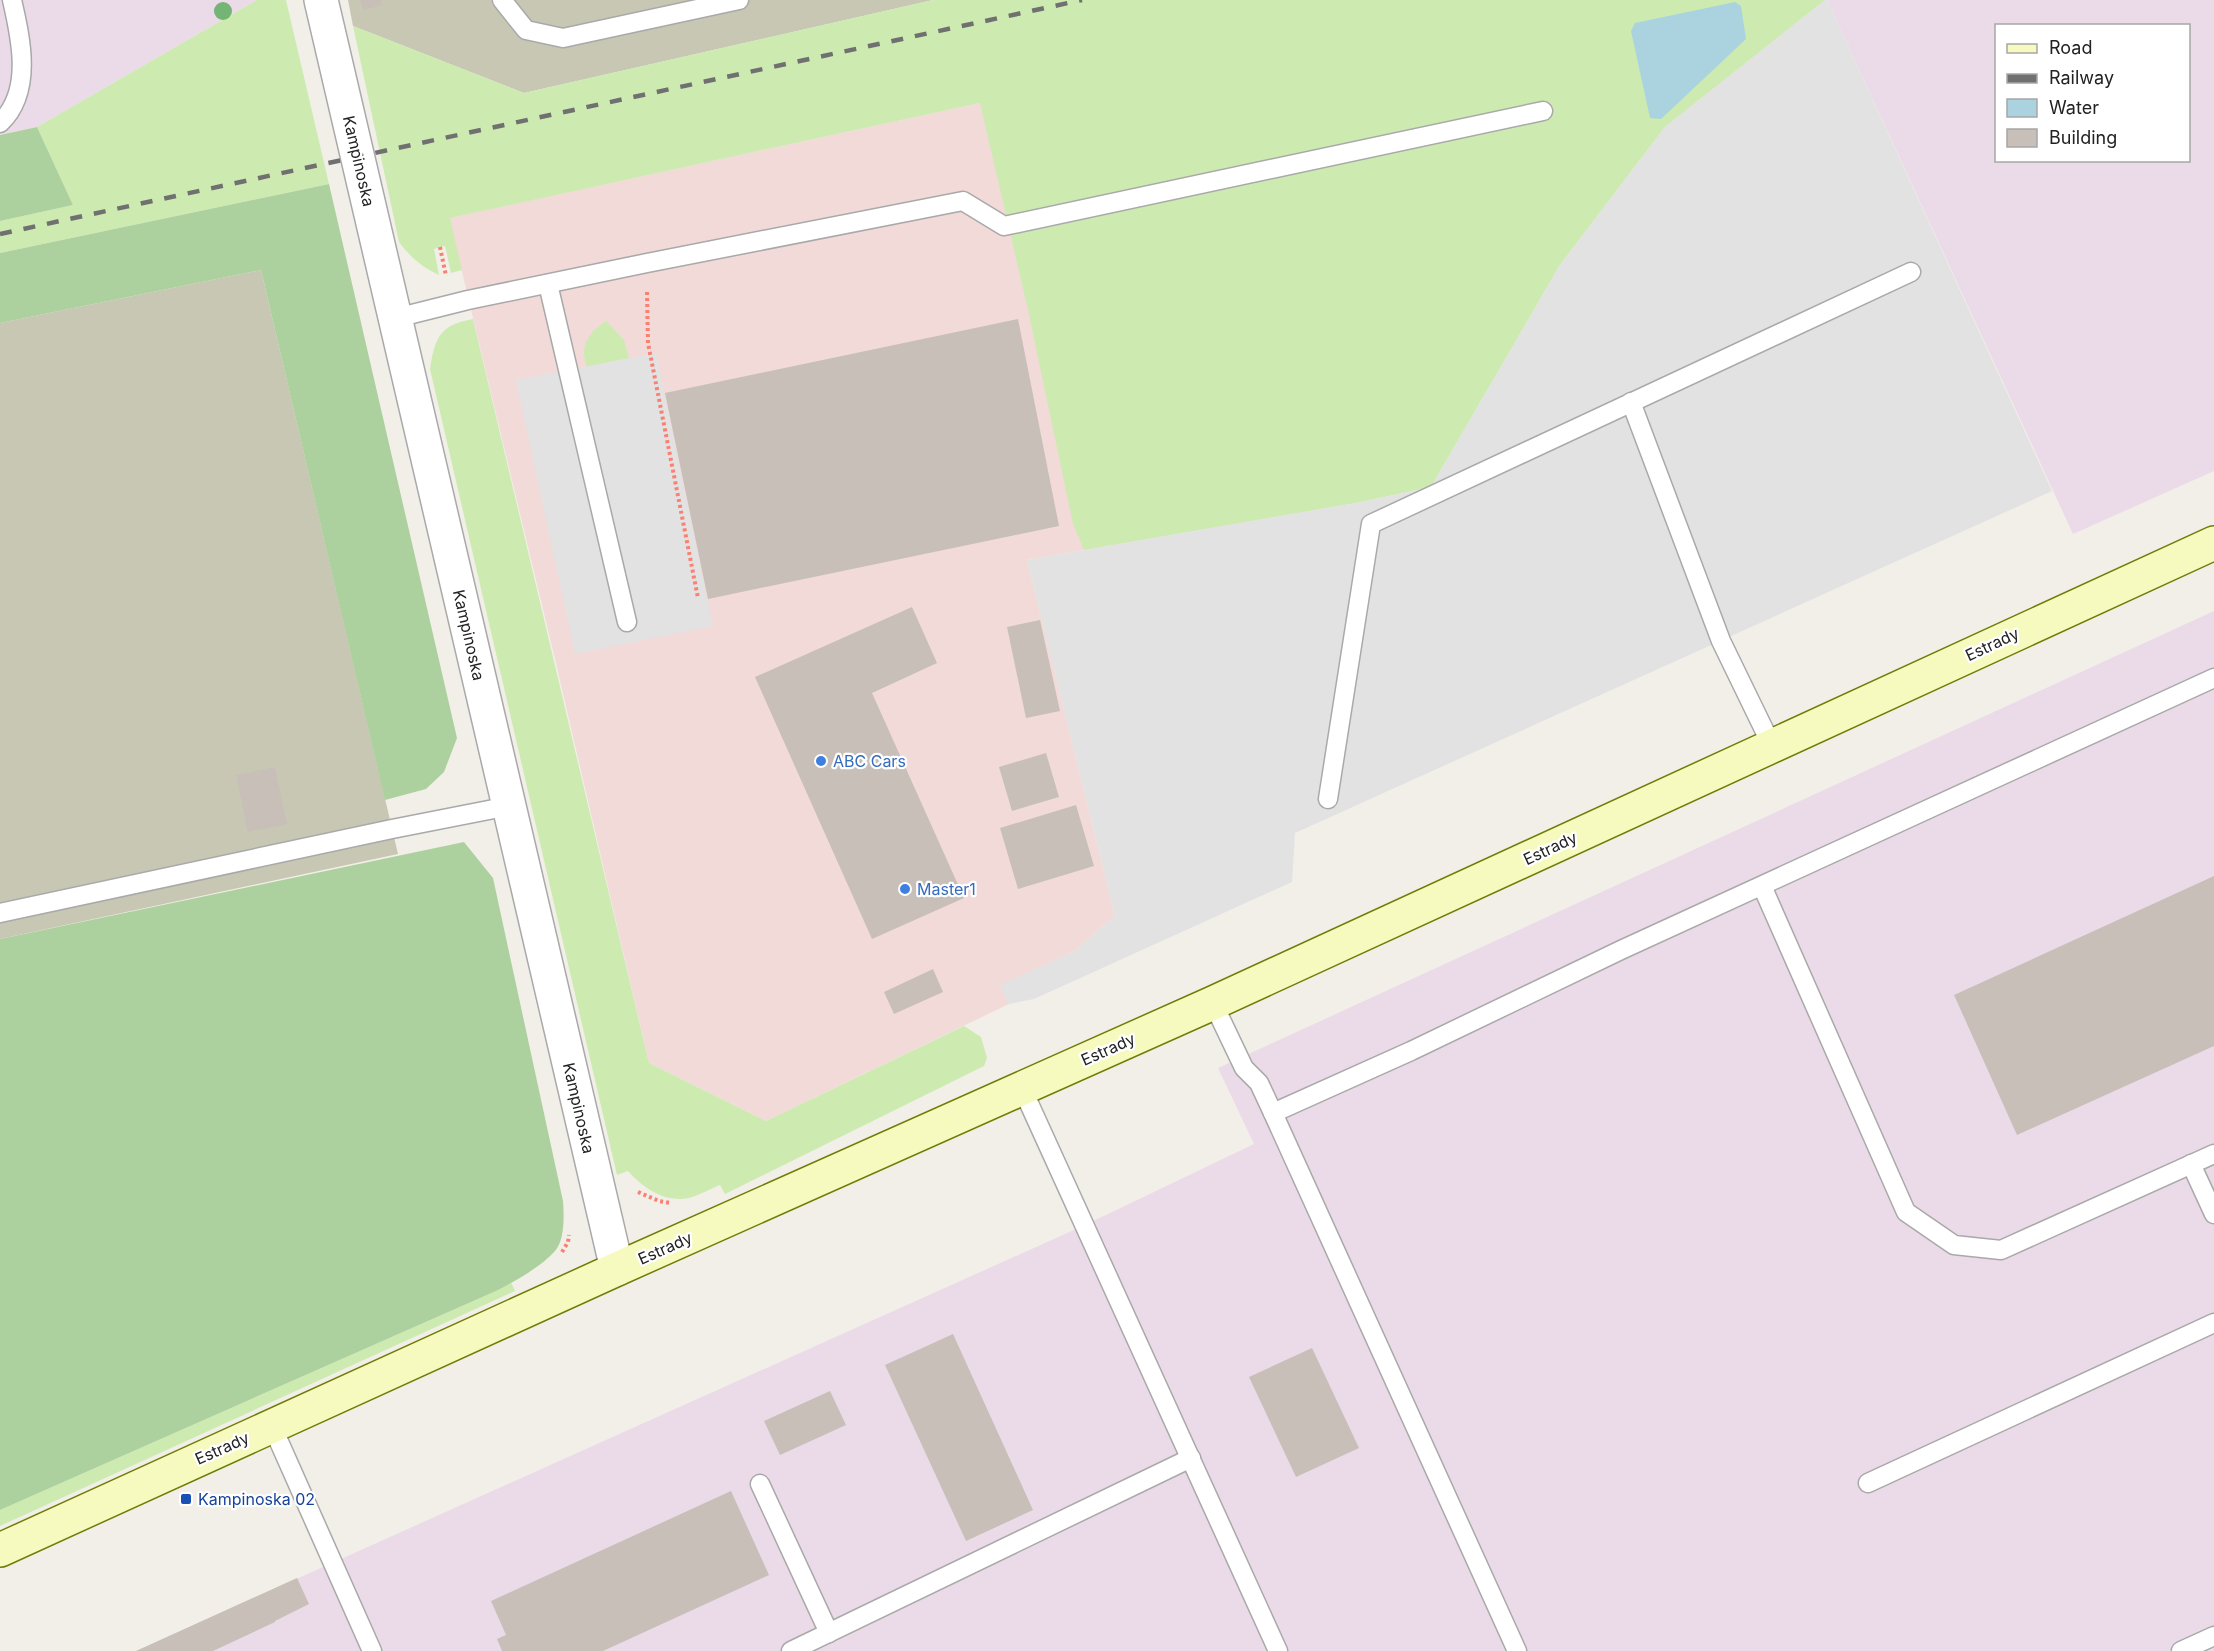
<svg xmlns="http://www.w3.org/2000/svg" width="2214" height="1651" font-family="Inter,sans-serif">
	<rect width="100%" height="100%" fill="#f2efe9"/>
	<polygon fill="#f2dad9" points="1825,0 1665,127 1361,502 1027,560 1115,916 1073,952 1001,985 1009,1004 766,1121 649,1063 555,659 449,218 1082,81"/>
	<g fill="#ebdbe8" fill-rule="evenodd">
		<polygon points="0,0 257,0 37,127 0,135"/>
		<path d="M1827 0H2214V471L2073 534ZM1996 26H2188V160H1996Z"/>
		<polygon points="2214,611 2214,1651 136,1651 1085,1225 1254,1144 1218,1068"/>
	</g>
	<g fill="#c7c7b4">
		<polygon points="348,0 933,0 524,93 353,26"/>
		<polygon points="261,270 398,854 0,939 0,323"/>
	</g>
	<g fill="#cdebb0">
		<polygon points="257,0 286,0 329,184 0,253 0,221 73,205 37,127"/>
		<path d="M933 0H1825L1665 127 1560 265 1431 487 1361 502 1084 550 1073 524 1028 310 980 103 450 218 462 270 451 273 445 246 434 249 439 275C422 267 411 258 399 242L353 26 524 93Z"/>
		<path d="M473 319 649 1063 766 1121 964 1026 981 1037 987 1058 984 1066 725 1194 720 1185C710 1189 700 1195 689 1198 665 1203 643 1188 628 1171L617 1175 430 369C435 337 440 325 473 319Z"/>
		<path d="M606 321 624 340 629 359 587 367C579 346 588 333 606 321Z"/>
		<polygon points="511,1282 515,1291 0,1526 0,1510 496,1291"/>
	</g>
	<g fill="#add19e">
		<polygon points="37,127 73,205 0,221 0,135"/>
		<polygon points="329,184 457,738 444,772 426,789 385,800 261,270 0,323 0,253"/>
		<path d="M464 842 493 878 563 1201C564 1215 565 1240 555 1251 541 1267 515 1281 496 1291L0 1510V939Z"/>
	</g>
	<g fill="#e2e2e2">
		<polygon points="1825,0 1827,0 2052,491 1295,833 1292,882 1034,999 1009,1004 1000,985 1073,952 1115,916 1027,560 1361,502 1431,487 1560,265 1665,127"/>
		<polygon points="656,353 713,626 575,654 516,380"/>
	</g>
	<polygon fill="#aad3df" points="1735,2 1741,6 1746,39 1661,119 1650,118 1631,31 1635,23"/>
	<g fill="#c7bfb8">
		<polygon points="360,0 381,0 382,5 363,10"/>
		<polygon points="1018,319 1059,526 708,599 665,393"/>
		<polygon points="912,607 937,663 872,693 964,898 872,939 755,677"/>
		<polygon points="1040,620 1060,711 1026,718 1007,627"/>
		<polygon points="1046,753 1059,797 1012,811 999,767"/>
		<polygon points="275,767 287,824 248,832 236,775"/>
		<polygon points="1076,805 1094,866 1018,889 1000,828"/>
		<polygon points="2214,876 2214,1046 2017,1135 1954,995"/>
		<polygon points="933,969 943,992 894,1014 884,992"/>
		<polygon points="953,1334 1033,1510 966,1541 885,1365"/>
		<polygon points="1312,1348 1359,1448 1296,1477 1249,1377"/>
		<polygon points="830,1391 846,1425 780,1455 764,1421"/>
		<polygon points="731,1491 769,1575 603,1651 502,1651 497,1639 506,1635 491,1601"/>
		<polygon points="297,1578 309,1604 275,1621 275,1622 213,1651 136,1651"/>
	</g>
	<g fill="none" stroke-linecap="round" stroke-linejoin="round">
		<g stroke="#a9a9a9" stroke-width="21">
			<g id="lane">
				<polyline points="502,0 526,30 563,38 739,0"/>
				<path d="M0 123C33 92 21 39 12 0"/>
				<polyline points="548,284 627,622"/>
				<polyline points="396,318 468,300 647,263 963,201 1004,226 1543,111"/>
				<polyline points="1631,402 1721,641 1772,746"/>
				<polyline points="1328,799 1371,524 1911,272"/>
				<polyline points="1762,886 1906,1212 1954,1245 2001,1250 2214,1154"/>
				<polyline points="0,913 392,829 509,806"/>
				<polyline points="1213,1003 1244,1068 1259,1083 1273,1113 1517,1651"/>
				<polyline points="1022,1088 1278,1651"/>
				<polyline points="1273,1113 1411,1051 1621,950 2214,678"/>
				<polyline points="2191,1164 2214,1214"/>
				<polyline points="272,1426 372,1651"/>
				<polyline points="1868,1483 2214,1323"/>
				<polyline points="760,1484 829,1633"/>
				<polyline points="791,1651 1191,1458"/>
				<polyline points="2181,1651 2214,1636"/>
			</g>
		</g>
		<g stroke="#a9a9a9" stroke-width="36">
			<polyline id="street" points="321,0 617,1269"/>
		</g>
		<g stroke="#707d05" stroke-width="36">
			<polyline id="secondary" points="0,1550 617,1269 1213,1003 2214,543"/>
		</g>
		<g stroke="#fa8072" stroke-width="4" stroke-dasharray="3 3" stroke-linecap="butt">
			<polyline points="440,247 446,276"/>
			<polyline points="647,292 648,343 698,598"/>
			<polyline points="638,1192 659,1201 671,1203"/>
			<polyline points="562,1252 568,1242 569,1235"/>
		</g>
		<use href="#lane" stroke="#fff" stroke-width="18"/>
		<use href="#street" stroke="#fff" stroke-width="33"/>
		<use href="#secondary" stroke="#f7fabf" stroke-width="33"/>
		<polyline stroke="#707070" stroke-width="4.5" stroke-dasharray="12 12" stroke-linecap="butt" points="0,234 1082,0"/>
	</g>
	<circle fill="#74b475" cx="223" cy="11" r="9"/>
	<g fill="#3f7fe0" stroke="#fff" stroke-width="2">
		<circle cx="821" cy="761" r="6"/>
		<circle cx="905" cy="889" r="6"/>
	</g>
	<rect fill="#1a4fb4" stroke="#fff" stroke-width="2" x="180" y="1493" width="12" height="12" rx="3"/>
	<g text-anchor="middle" stroke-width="4.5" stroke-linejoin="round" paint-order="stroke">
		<g font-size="16" fill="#222" stroke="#fff">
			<text transform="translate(359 161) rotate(77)" y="6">Kampinoska</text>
			<text transform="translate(469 635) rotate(77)" y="6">Kampinoska</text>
			<text transform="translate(1992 644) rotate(-25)" y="6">Estrady</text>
			<text transform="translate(1550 848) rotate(-25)" y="6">Estrady</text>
			<text transform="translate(1108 1049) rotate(-24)" y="6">Estrady</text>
			<text transform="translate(579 1108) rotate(77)" y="6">Kampinoska</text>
			<text transform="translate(665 1248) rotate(-24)" y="6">Estrady</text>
			<text transform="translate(222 1448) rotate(-24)" y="6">Estrady</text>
		</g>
		<g font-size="16" fill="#366cbe" stroke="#fff" text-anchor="start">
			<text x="833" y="767">ABC Cars</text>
			<text x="917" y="895">Master1</text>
		</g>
		<g font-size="16" fill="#164399" stroke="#fff" text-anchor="start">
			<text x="198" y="1505">Kampinoska 02</text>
		</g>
	</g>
	<rect x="1995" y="24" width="195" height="138" fill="#ffffff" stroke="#a7a7a7" stroke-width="1.5"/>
	<rect x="2007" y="44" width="30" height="9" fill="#f7fabf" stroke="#a7a7a7" stroke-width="1.5"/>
	<text x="2049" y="54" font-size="18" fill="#222222">Road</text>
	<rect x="2007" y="74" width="30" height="9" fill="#707070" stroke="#a7a7a7" stroke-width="1.5"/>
	<text x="2049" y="84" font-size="18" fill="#222222">Railway</text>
	<rect x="2007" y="99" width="30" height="18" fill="#aad3df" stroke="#a7a7a7" stroke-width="1.5"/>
	<text x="2049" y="114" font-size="18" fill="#222222">Water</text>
	<rect x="2007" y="129" width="30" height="18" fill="#c7bfb8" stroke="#a7a7a7" stroke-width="1.5"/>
	<text x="2049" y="144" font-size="18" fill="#222222">Building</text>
</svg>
